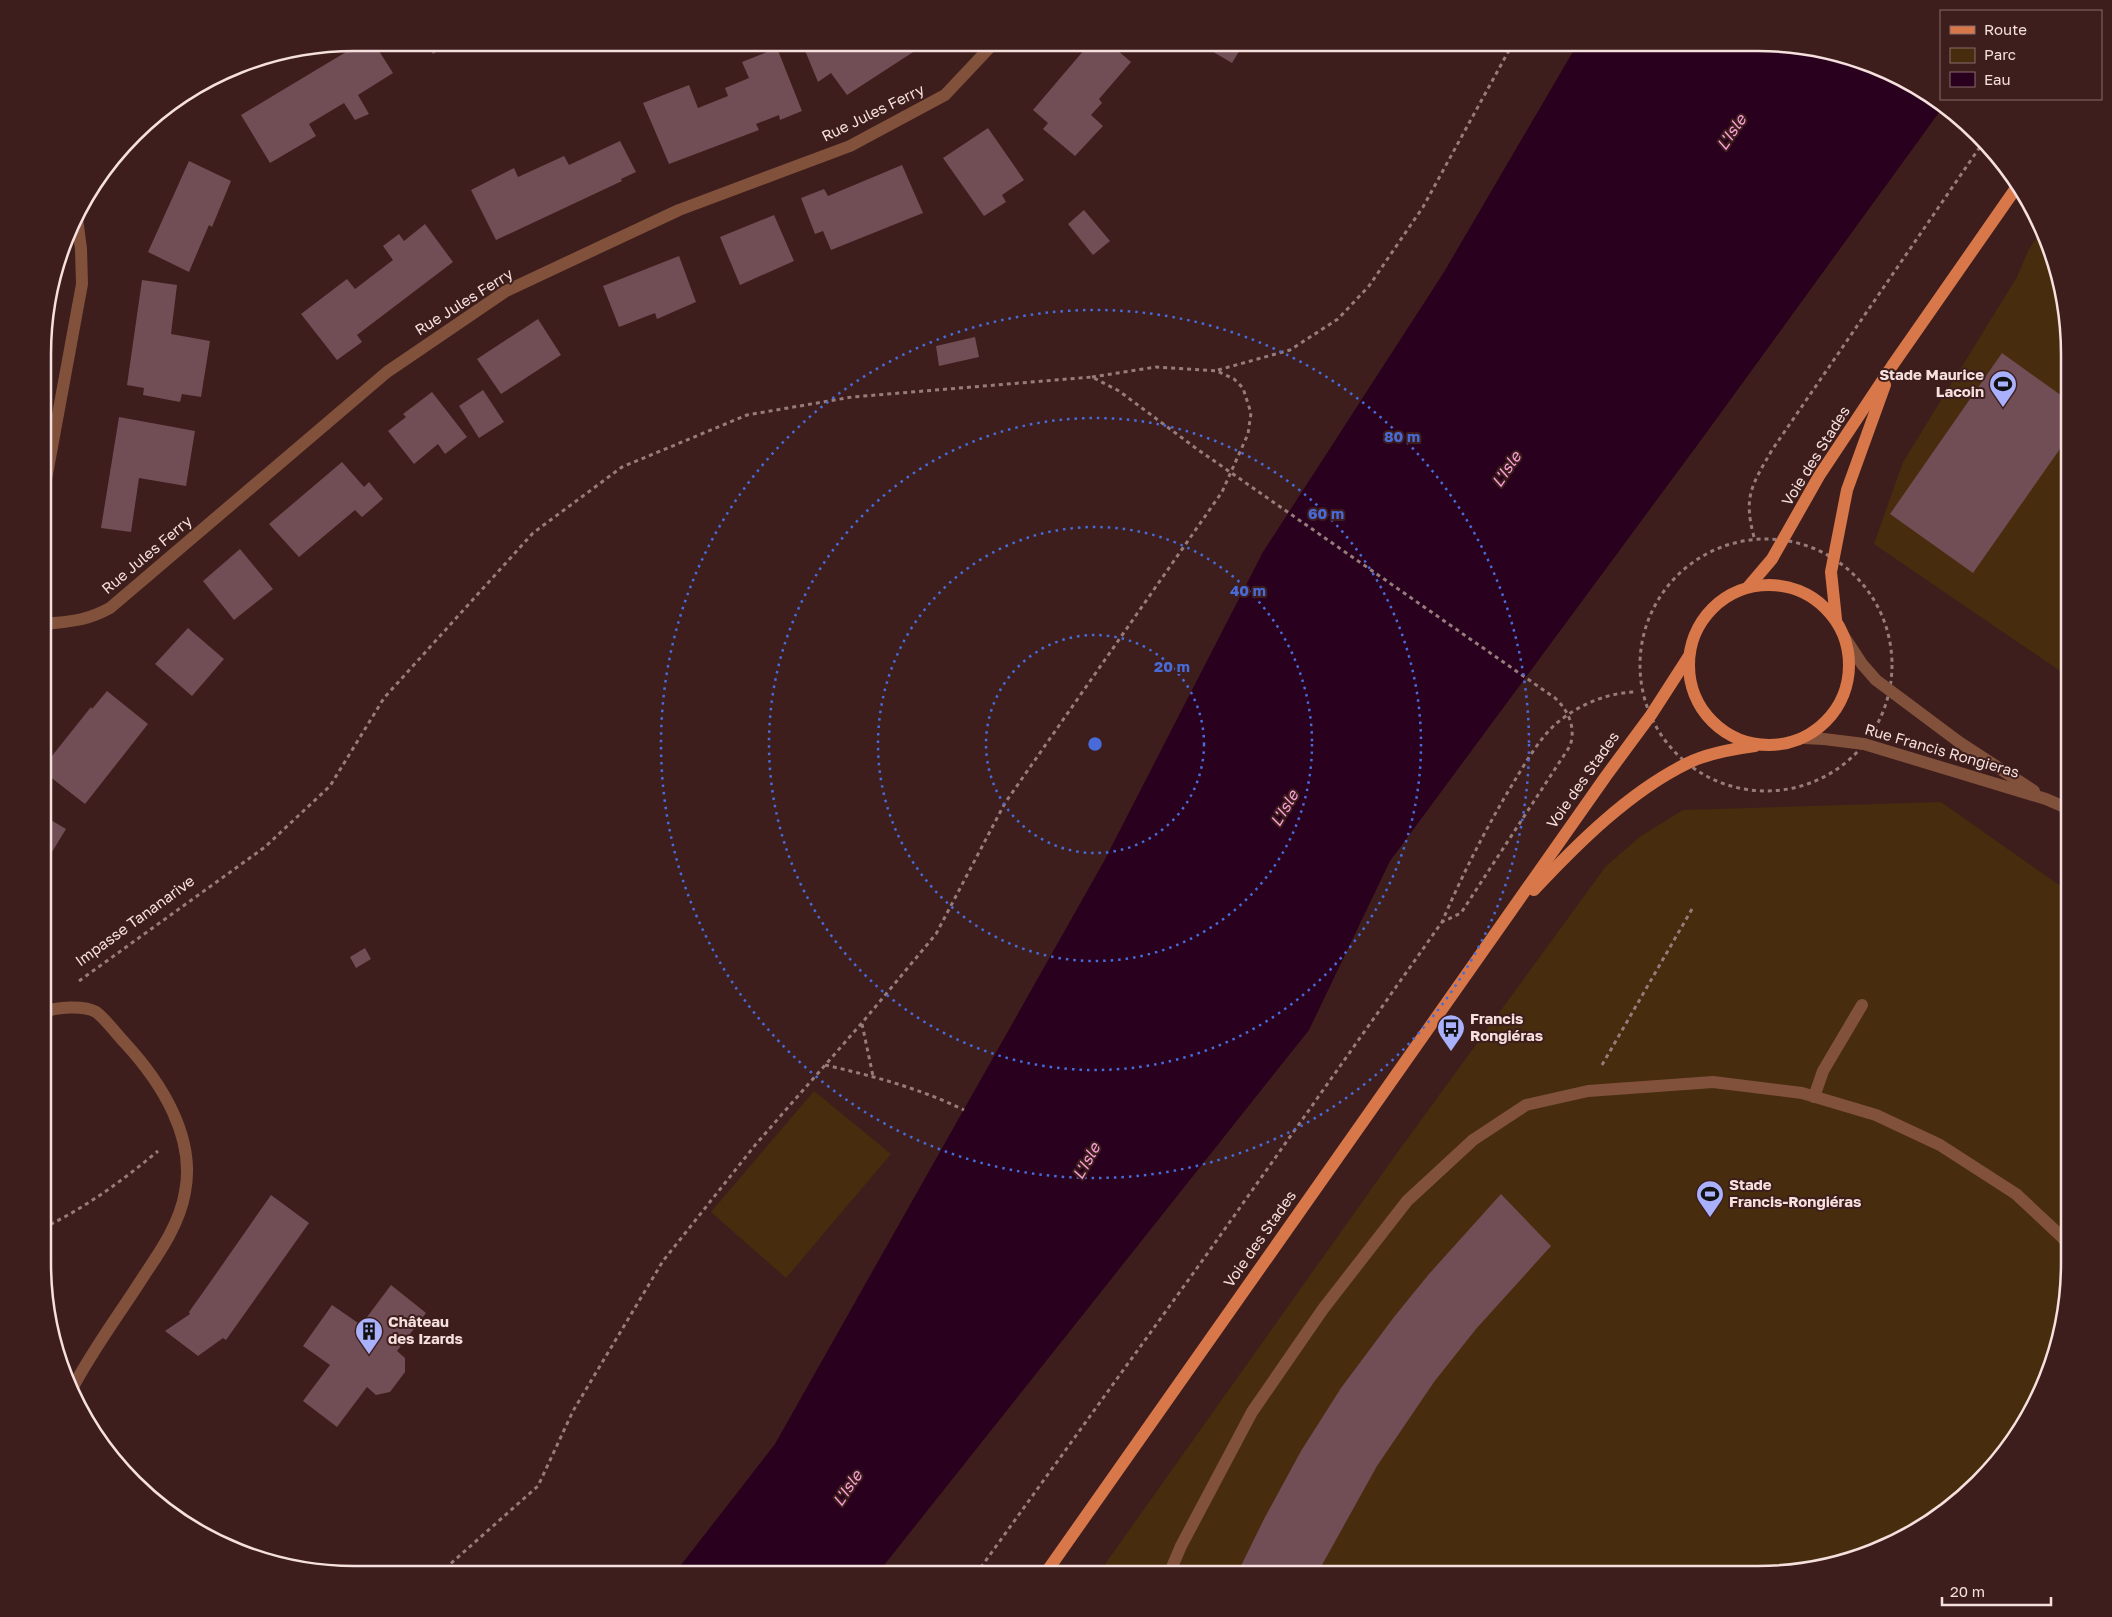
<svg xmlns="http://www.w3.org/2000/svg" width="2112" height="1617" font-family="'Golos Text',sans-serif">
	<rect width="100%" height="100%" fill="#3d1e1c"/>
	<g fill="#472c0e">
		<polygon points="2042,229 2059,274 2069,354 2069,677 1874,544 1903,462 2017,277 2028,251"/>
		<polygon points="1941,802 2069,892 2069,1284 2046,1382 1992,1468 1895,1542 1819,1568 1758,1574 1098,1574 1397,1153 1606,866 1641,836 1683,810"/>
		<polygon points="814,1091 891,1154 786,1278 711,1212"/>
	</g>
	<polygon fill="#29001d" points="1578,43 1778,43 1877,66 1943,107 1704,436 1390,861 1309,1030 877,1574 674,1574 775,1444 1103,863 1263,552 1444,272"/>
	<g fill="#714d56">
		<polygon points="361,43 374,43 393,73 358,95 369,114 355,120 344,103 309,124 316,136 270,163 241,115"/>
		<polygon points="426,43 452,43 433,54"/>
		<polygon points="812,43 927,43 847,95 831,73 818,82 804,48"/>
		<polygon points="1090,43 1109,43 1131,62 1099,99 1102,103 1091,115 1103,126 1075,156 1043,129 1048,123 1033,110"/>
		<polygon points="1198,43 1244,43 1232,63"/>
		<polygon points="777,48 802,111 780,120 779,115 756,124 759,130 669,164 643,103 689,85 698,108 728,96 725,88 749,78 742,62"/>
		<polygon points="988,128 1024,180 1002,195 1006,202 984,216 943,158"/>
		<polygon points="620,141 636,172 621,179 622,181 496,240 471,190 514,168 518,177 564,156 569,165"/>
		<polygon points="189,161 231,181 212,227 209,225 189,272 148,252"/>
		<polygon points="902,165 923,213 831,250 823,231 815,234 801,198 824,189 828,196"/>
		<polygon points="1084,210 1110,241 1093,255 1068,224"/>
		<polygon points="774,215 794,261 740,285 720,237"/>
		<polygon points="425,224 453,262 357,335 362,342 337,360 301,314 347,279 355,289 393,260 383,246 399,234 404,241"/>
		<polygon points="679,256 696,302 657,319 655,313 619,327 603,286"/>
		<polygon points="142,280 177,285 171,334 210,341 201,397 182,394 180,402 143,395 144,388 127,385"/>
		<polygon points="538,319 561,355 501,394 477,359"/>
		<polygon points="975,337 979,357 939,366 936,346"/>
		<polygon points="2002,353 2069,401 2069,436 1973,573 1890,514"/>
		<polygon points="483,390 504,422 479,438 459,406"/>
		<polygon points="432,392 467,437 445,454 438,444 414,464 388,431 406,417 403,414"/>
		<polygon points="119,417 195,431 186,486 139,478 131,532 101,528"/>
		<polygon points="342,462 364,487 369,482 383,499 362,517 355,510 299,557 269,524"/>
		<polygon points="240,549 273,589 234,620 203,581"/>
		<polygon points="188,628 224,659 192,696 155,664"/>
		<polygon points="107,691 148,724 85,804 44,772 44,766 91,707 92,709"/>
		<polygon points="44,816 66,829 44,865"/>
		<polygon points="365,948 371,959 356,968 350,957"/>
		<polygon points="1501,1194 1551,1246 1476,1329 1434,1382 1377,1466 1317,1574 1237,1574 1264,1519 1301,1451 1341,1388 1394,1317 1429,1274"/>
		<polygon points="271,1195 309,1223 226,1340 223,1338 198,1356 165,1331 190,1314 189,1312 211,1281"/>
		<polygon points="391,1285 426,1313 397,1351 405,1358 405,1372 390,1392 376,1395 367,1387 337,1427 303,1401 330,1365 303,1346 332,1305 361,1325"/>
	</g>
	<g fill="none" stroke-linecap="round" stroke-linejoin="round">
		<g stroke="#967c7a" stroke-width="3" stroke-dasharray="4 4" stroke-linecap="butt">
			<polyline points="1218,370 1290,350 1338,319 1369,286 1423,207 1513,43"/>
			<path d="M1754 537C1743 496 1752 485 1772 450L1982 144"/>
			<circle cx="1766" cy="665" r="126"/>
			<path d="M79 981 265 847 330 786 384 698 533 533 622 467 747 415 852 397 1092 377 1119 391 1197 449 1555 698C1569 711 1576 728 1570 746L1461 913 1442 922"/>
			<polyline points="862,1024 873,1076"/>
			<path d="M825 1065C873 1076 919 1088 964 1110"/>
			<polyline points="1602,1065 1692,909"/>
			<path d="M43 1228C85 1208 122 1181 158 1151"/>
			<polyline points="439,1574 538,1486 573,1411 663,1261 756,1144 861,1024 936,934 1005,803 1222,492 1248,434 1251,413 1243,388 1234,379 1217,371 1156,367 1092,377"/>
			<path d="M976 1574 1205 1257 1442 922C1463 873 1487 826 1515 780 1526 762 1541 736 1558 722 1579 705 1606 693 1634 692"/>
		</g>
		<g stroke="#81513c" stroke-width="12">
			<polyline points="45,485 82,284 81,249 77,218"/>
			<path d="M45 624C72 621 86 621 110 608L387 372 506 291 679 210 850 146 945 95 994 43"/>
			<polyline points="45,629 45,593"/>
			<polyline points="1845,638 1862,664 1876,680 1959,742 2034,791"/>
			<polyline points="1803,738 1824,739 1864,744 2046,799 2069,809"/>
			<path d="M44 1012C56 1007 84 1005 96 1012 105 1018 117 1035 125 1043 161 1082 196 1137 185 1192 180 1222 162 1249 145 1274 121 1312 93 1349 72 1389"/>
			<polyline points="1814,1097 1823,1071 1862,1005"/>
			<polyline points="1169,1574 1181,1546 1252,1412 1323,1309 1407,1201 1473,1140 1526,1105 1588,1091 1713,1082 1802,1093 1876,1115 1940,1145 2016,1194 2062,1237 2069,1246"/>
		</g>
		<g stroke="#d87749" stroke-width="12">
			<circle cx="1769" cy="665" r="80"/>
			<polyline points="1749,586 1772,559 1819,476 1892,366 2016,188"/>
			<polyline points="1836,619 1831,572 1847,490 1885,385"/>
			<path d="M1534 890C1577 844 1630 791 1688 763 1708 753 1732 749 1755 746"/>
			<polyline points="1045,1574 1606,776 1651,715 1689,656"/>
		</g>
	</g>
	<g fill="none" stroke="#486bd9" stroke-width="2.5" stroke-dasharray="2.5 5">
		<circle cx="1095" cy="744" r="109"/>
		<circle cx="1095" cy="744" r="217"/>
		<circle cx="1095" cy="744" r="326"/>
		<circle cx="1095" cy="744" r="434"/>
	</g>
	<defs>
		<g id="stadium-pin" transform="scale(1.4375)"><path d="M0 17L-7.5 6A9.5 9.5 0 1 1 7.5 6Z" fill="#a9b0fc" stroke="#3d1e1c"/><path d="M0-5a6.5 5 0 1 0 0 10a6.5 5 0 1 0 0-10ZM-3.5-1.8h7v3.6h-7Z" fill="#111"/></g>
		<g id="bus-pin" transform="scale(1.4375)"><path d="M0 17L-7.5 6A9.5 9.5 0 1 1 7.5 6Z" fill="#a9b0fc" stroke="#3d1e1c"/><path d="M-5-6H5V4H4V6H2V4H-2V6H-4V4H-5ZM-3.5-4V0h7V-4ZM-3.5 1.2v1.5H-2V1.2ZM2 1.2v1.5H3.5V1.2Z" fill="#111"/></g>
		<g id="building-pin" transform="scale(1.4375)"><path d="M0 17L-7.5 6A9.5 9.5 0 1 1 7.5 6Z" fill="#a9b0fc" stroke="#3d1e1c"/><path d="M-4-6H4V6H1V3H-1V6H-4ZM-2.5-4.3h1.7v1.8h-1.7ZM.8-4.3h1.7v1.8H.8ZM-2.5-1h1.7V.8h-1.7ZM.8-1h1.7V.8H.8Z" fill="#111"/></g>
	</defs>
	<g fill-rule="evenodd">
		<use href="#stadium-pin" x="2003" y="384"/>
		<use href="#bus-pin" x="1451" y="1028"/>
		<use href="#stadium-pin" x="1710" y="1194"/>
		<use href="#building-pin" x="369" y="1331"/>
	</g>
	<g text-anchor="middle" stroke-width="4" stroke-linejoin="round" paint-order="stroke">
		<g font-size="15" fill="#f6e0de" stroke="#3d1e1c">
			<text transform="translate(873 113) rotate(-26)" y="5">Rue Jules Ferry</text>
			<text transform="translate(464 302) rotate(-32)" y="5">Rue Jules Ferry</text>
			<text transform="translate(1816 456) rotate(-58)" y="5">Voie des Stades</text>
			<text transform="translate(147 555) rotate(-40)" y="5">Rue Jules Ferry</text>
			<text transform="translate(1942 751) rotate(16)" y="5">Rue Francis Rongieras</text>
			<text transform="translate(1583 780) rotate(-55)" y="5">Voie des Stades</text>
			<text transform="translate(135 921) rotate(-36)" y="5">Impasse Tananarive</text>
			<text transform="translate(1260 1239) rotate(-55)" y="5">Voie des Stades</text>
		</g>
		<g font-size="15" font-weight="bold" fill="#f6e0de" stroke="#3d1e1c" text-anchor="start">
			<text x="1984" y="380" text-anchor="end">Stade Maurice<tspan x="1984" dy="17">Lacoin</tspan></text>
			<text x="1470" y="1024">Francis<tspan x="1470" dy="17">Rongiéras</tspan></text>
			<text x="1729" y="1190">Stade<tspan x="1729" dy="17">Francis-Rongiéras</tspan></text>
			<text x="388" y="1327">Château<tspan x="388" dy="17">des Izards</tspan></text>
		</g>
		<g font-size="16" font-style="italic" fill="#fb9fd9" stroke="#3d1e1c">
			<text transform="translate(1731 132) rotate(-56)" y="6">L'Isle</text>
			<text transform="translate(1506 469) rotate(-56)" y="6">L'Isle</text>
			<text transform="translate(1284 808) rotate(-59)" y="6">L'Isle</text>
			<text transform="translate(1086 1161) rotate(-61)" y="6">L'Isle</text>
			<text transform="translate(847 1488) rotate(-56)" y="6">L'Isle</text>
		</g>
	</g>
	<path d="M0 0H2112V1617H0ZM354 51H1758A303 303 0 0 1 2061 354V1263A303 303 0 0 1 1758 1566H354A303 303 0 0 1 51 1263V354A303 303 0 0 1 354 51Z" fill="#3d1e1c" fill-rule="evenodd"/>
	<path fill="none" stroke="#f6e0de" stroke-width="2.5" d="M354 51H1758A303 303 0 0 1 2061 354V1263A303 303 0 0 1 1758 1566H354A303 303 0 0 1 51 1263V354A303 303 0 0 1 354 51Z"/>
	<circle cx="1095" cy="744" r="8" fill="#486bd9" stroke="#3d1e1c" stroke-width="2.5"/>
	<g font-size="15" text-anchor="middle" font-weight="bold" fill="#486bd9" stroke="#3d1e1c" stroke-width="4" stroke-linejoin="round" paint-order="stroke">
		<text x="1402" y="442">80 m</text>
		<text x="1326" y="519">60 m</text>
		<text x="1248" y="596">40 m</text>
		<text x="1172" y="672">20 m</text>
	</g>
	<rect x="1940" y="10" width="162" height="90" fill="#3d1e1c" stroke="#876c6a"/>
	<rect x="1950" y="26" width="25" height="8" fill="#d87749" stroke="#876c6a"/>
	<text x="1984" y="35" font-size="15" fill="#f6e0de">Route</text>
	<rect x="1950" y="48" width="25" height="15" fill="#472c0e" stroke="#876c6a"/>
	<text x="1984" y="60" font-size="15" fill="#f6e0de">Parc</text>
	<rect x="1950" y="72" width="25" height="15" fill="#29001d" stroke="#876c6a"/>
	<text x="1984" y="85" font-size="15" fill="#f6e0de">Eau</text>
	<path d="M1942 1597v8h109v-8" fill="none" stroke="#f6e0de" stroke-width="2.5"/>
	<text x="1950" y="1597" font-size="15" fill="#f6e0de" stroke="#3d1e1c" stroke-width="4" paint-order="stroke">20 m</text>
</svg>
